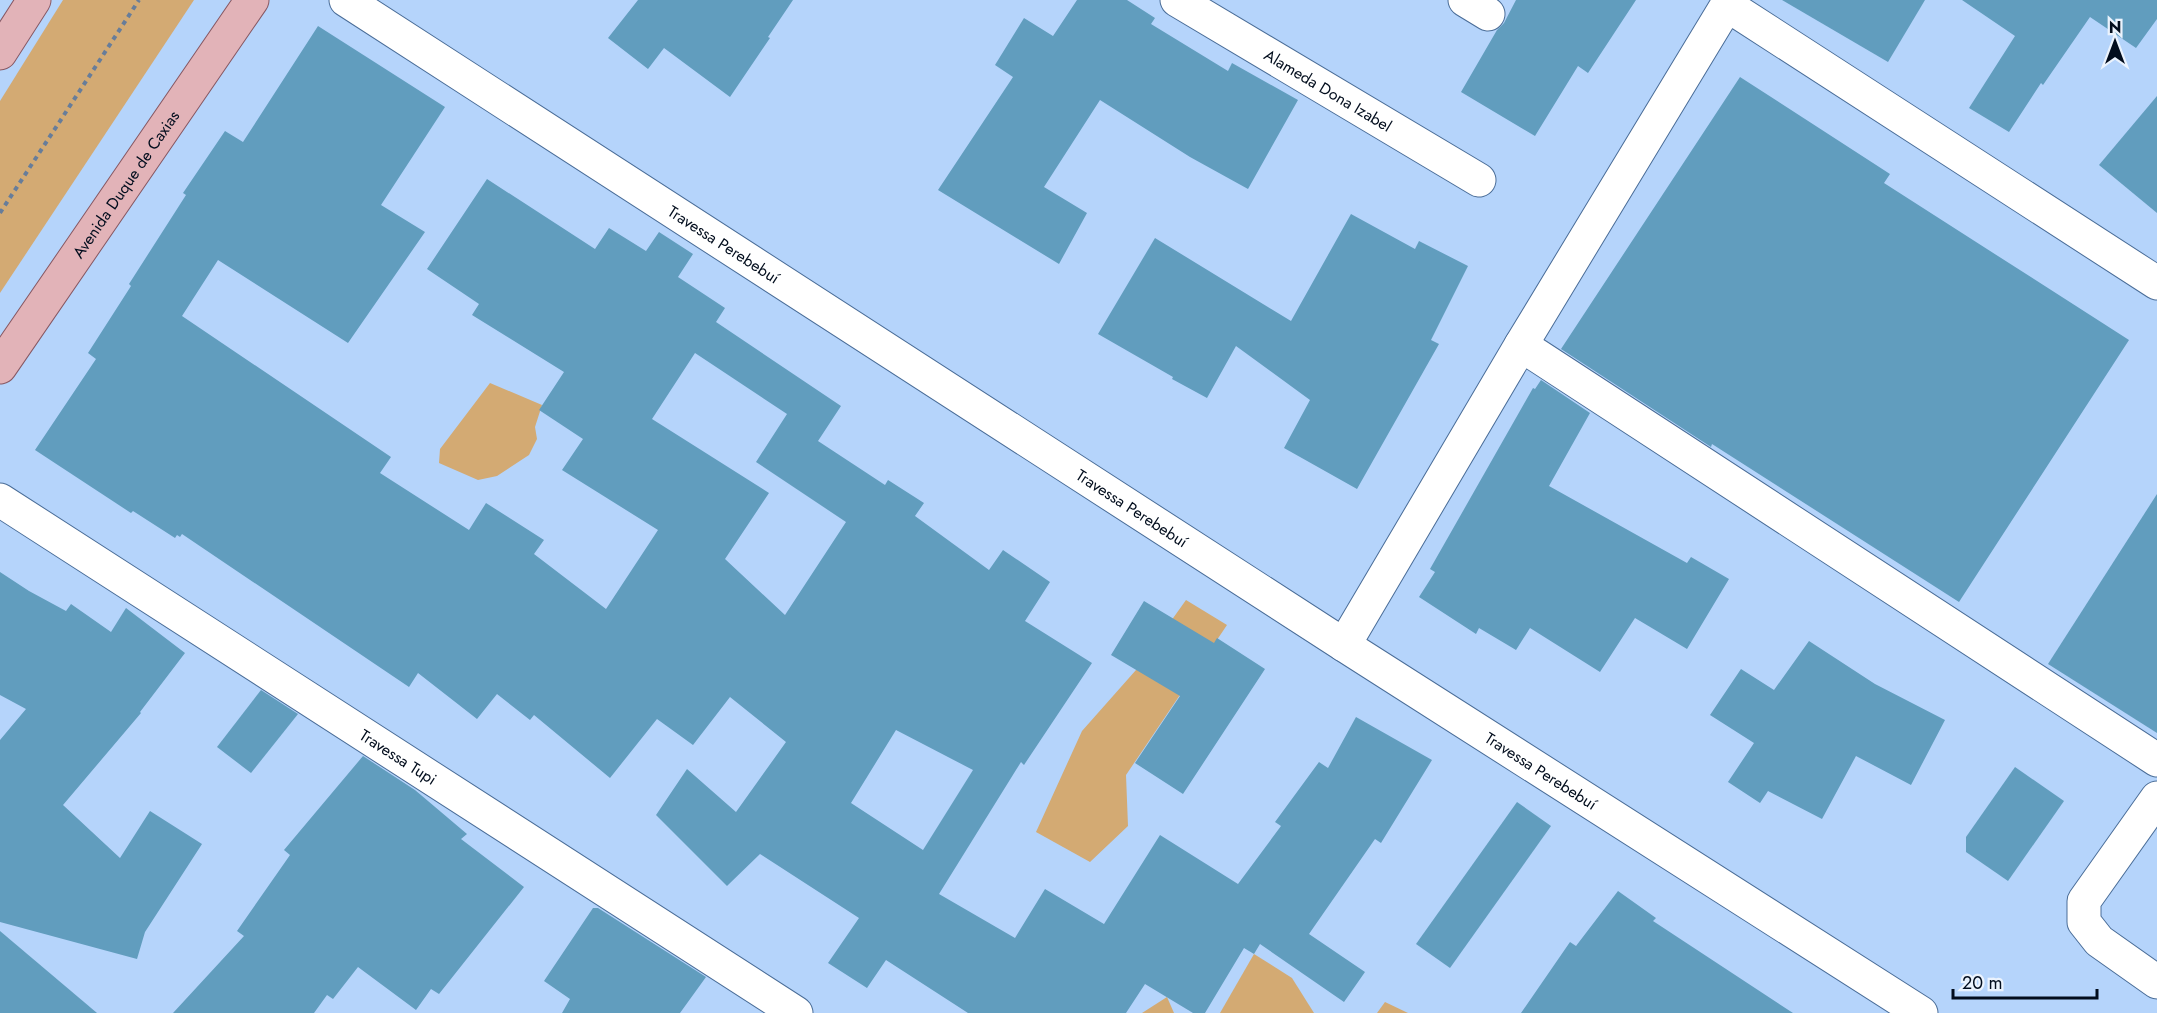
<svg xmlns="http://www.w3.org/2000/svg" width="2157" height="1013" font-family="Jost,sans-serif">
	<rect width="100%" height="100%" fill="#b5d4fb"/>
	<g fill="#d3aa73">
		<polygon points="63,0 194,0 0,293 0,101"/>
		<polygon points="490,383 542,405 535,427 537,439 529,455 497,476 478,480 439,463 440,449"/>
		<polygon points="1186,600 1227,625 1126,775 1128,826 1090,862 1036,832 1082,731 1136,670"/>
		<polygon points="1254,954 1292,978 1314,1013 1220,1013"/>
		<polygon points="1167,997 1174,1013 1142,1013"/>
		<polygon points="1385,1002 1408,1013 1377,1013"/>
	</g>
	<g fill="#619dbe" fill-rule="evenodd">
		<polygon points="638,0 793,0 768,37 770,38 730,97 664,48 648,69 608,38"/>
		<polygon points="1077,0 1127,0 1155,18 1151,24 1228,71 1232,63 1298,100 1248,189 1190,157 1100,100 1044,187 1087,213 1059,264 938,190 1013,77 995,65 1024,18 1053,36"/>
		<polygon points="1516,0 1636,0 1588,73 1578,66 1535,136 1461,92 1497,30 1504,23"/>
		<polygon points="1782,0 1925,0 1888,62"/>
		<polygon points="1962,0 2157,0 2157,19 2136,48 2090,17 2043,85 2041,83 2009,132 1969,108 2015,36"/>
		<path d="M318 26 445 107 381 205 425 232 348 343 218 260 182 316 391 457 380 473 469 530 486 503 544 540 534 554 606 609 658 530 562 470 583 439 539 410 564 372 472 315 479 304 427 269 487 179 595 249 609 228 646 251 659 232 693 254 678 277 725 308 716 322 841 406 818 441 885 485 888 480 924 503 915 516 989 570 1003 550 1050 582 1025 621 1092 663 1024 765 1021 762 939 894 1015 938 1045 889 1104 924 1160 835 1238 884 1281 826 1275 822 1319 762 1328 768 1356 717 1432 760 1381 843 1375 839 1309 934 1365 972 1344 1002 1260 944 1254 954 1244 948 1205 1013H1193L1145 984 1126 1013H968L886 960 867 988 828 963 859 918 760 854 727 886 656 815 687 769 736 812 786 742 730 697 693 745 657 719 610 778 534 715 530 720 497 694 477 719 418 673 409 687 182 534 180 537 177 535 175 538 133 511 131 513 35 450 96 359 88 353 131 286 129 284 186 195 183 193 225 131 243 142ZM695 353 787 414 756 462 846 522 785 615 725 559 769 493 652 419ZM896 730 973 770 923 850 851 803Z"/>
		<polygon points="1740,77 1890,174 1884,183 2129,340 1959,602 1712,444 1711,447 1561,349"/>
		<polygon points="2157,96 2157,213 2099,165"/>
		<polygon points="1351,214 1415,249 1419,241 1468,266 1431,340 1439,344 1357,489 1284,448 1310,400 1236,346 1207,398 1172,379 1173,377 1098,334 1155,238 1291,321"/>
		<polygon points="1541,380 1590,413 1549,486 1687,563 1691,557 1729,579 1687,649 1635,618 1600,672 1530,628 1516,650 1479,628 1476,634 1419,597 1435,572 1430,569 1533,388 1535,389"/>
		<polygon points="2157,494 2157,733 2048,664"/>
		<polygon points="0,572 29,591 66,611 71,604 111,632 126,608 185,653 140,712 141,713 63,805 120,858 150,811 202,844 145,932 137,959 0,922 0,740 26,709 0,695"/>
		<polygon points="1144,601 1214,643 1217,638 1265,669 1183,794 1135,763 1180,696 1111,655"/>
		<polygon points="1809,641 1875,684 1945,720 1911,785 1856,756 1822,819 1768,791 1760,803 1728,782 1754,743 1710,715 1741,669 1774,690"/>
		<polygon points="261,690 298,714 251,773 217,747"/>
		<polygon points="363,756 415,790 467,834 461,839 524,887 439,994 431,989 416,1010 358,967 333,999 327,995 314,1013 173,1013 244,936 237,931 290,855 284,850"/>
		<polygon points="2015,767 2064,801 2008,881 1966,852 1966,837"/>
		<polygon points="1517,802 1551,826 1450,968 1416,944"/>
		<polygon points="1618,891 1656,918 1653,921 1793,1013 1521,1013 1570,942 1576,946"/>
		<polygon points="593,908 598,908 706,977 680,1013 562,1013 570,999 544,981"/>
		<polygon points="0,931 97,1013 0,1013"/>
	</g>
	<g fill="none" stroke-linecap="round" stroke-linejoin="round">
		<g stroke="#4a6d98" stroke-width="35">
			<g id="minor">
				<path id="s1" d="M346 0 1344 645 1921 1013"/>
				<path id="s2" d="M1177 0 1479 180"/>
				<polyline points="1465,0 1488,14"/>
				<polyline points="1521,345 2157,760"/>
				<path id="s3" d="M0 500 796 1013"/>
				<polyline points="1344,645 1521,345 1727,5 2157,283"/>
				<polyline points="2157,798 2084,901 2084,922 2099,941 2157,982"/>
			</g>
		</g>
		<g stroke="#875863" stroke-width="35">
			<g id="major">
				<polyline points="0,53 34,0"/>
				<path id="s4" d="M0 367 252 0"/>
			</g>
		</g>
		<polyline stroke="#677d9a" stroke-width="4" stroke-dasharray="4.5 4.5" stroke-linecap="butt" points="0,213 139,0"/>
		<use href="#minor" stroke="#fff" stroke-width="33"/>
		<use href="#major" stroke="#e2b3b8" stroke-width="33"/>
	</g>
	<g text-anchor="middle" stroke-width="6" stroke-linejoin="round" paint-order="stroke">
		<g font-size="16" fill="#020d1d" stroke="#ebf3fd">
			<text dy="6" stroke="none"><textPath href="#s2" startOffset="176">Alameda Dona Izabel</textPath></text>
			<text dy="6" stroke="none"><textPath href="#s4" startOffset="222">Avenida Duque de Caxias</textPath></text>
			<text dy="6" stroke="none"><textPath href="#s1" startOffset="450">Travessa Perebebuí</textPath></text>
			<text dy="6" stroke="none"><textPath href="#s1" startOffset="936">Travessa Perebebuí</textPath></text>
			<text dy="6" stroke="none"><textPath href="#s3" startOffset="474">Travessa Tupi</textPath></text>
			<text dy="6" stroke="none"><textPath href="#s1" startOffset="1422">Travessa Perebebuí</textPath></text>
		</g>
	</g>
	<g transform="translate(2115 42)" stroke="#ebf3fd" stroke-width="4.5" paint-order="stroke">
	<path d="M0-4.5L10 22L0 15L-10 22Z" fill="#020d1d"/>
	<text y="-9" font-size="16" font-weight="bold" text-anchor="middle" fill="#020d1d">N</text>
	</g>
	<path d="M1953 989v9h144v-9" fill="none" stroke="#020d1d" stroke-width="3"/>
	<text x="1962" y="989" font-size="18" fill="#020d1d" stroke="#ebf3fd" stroke-width="4.5" paint-order="stroke">20 m</text>
</svg>
